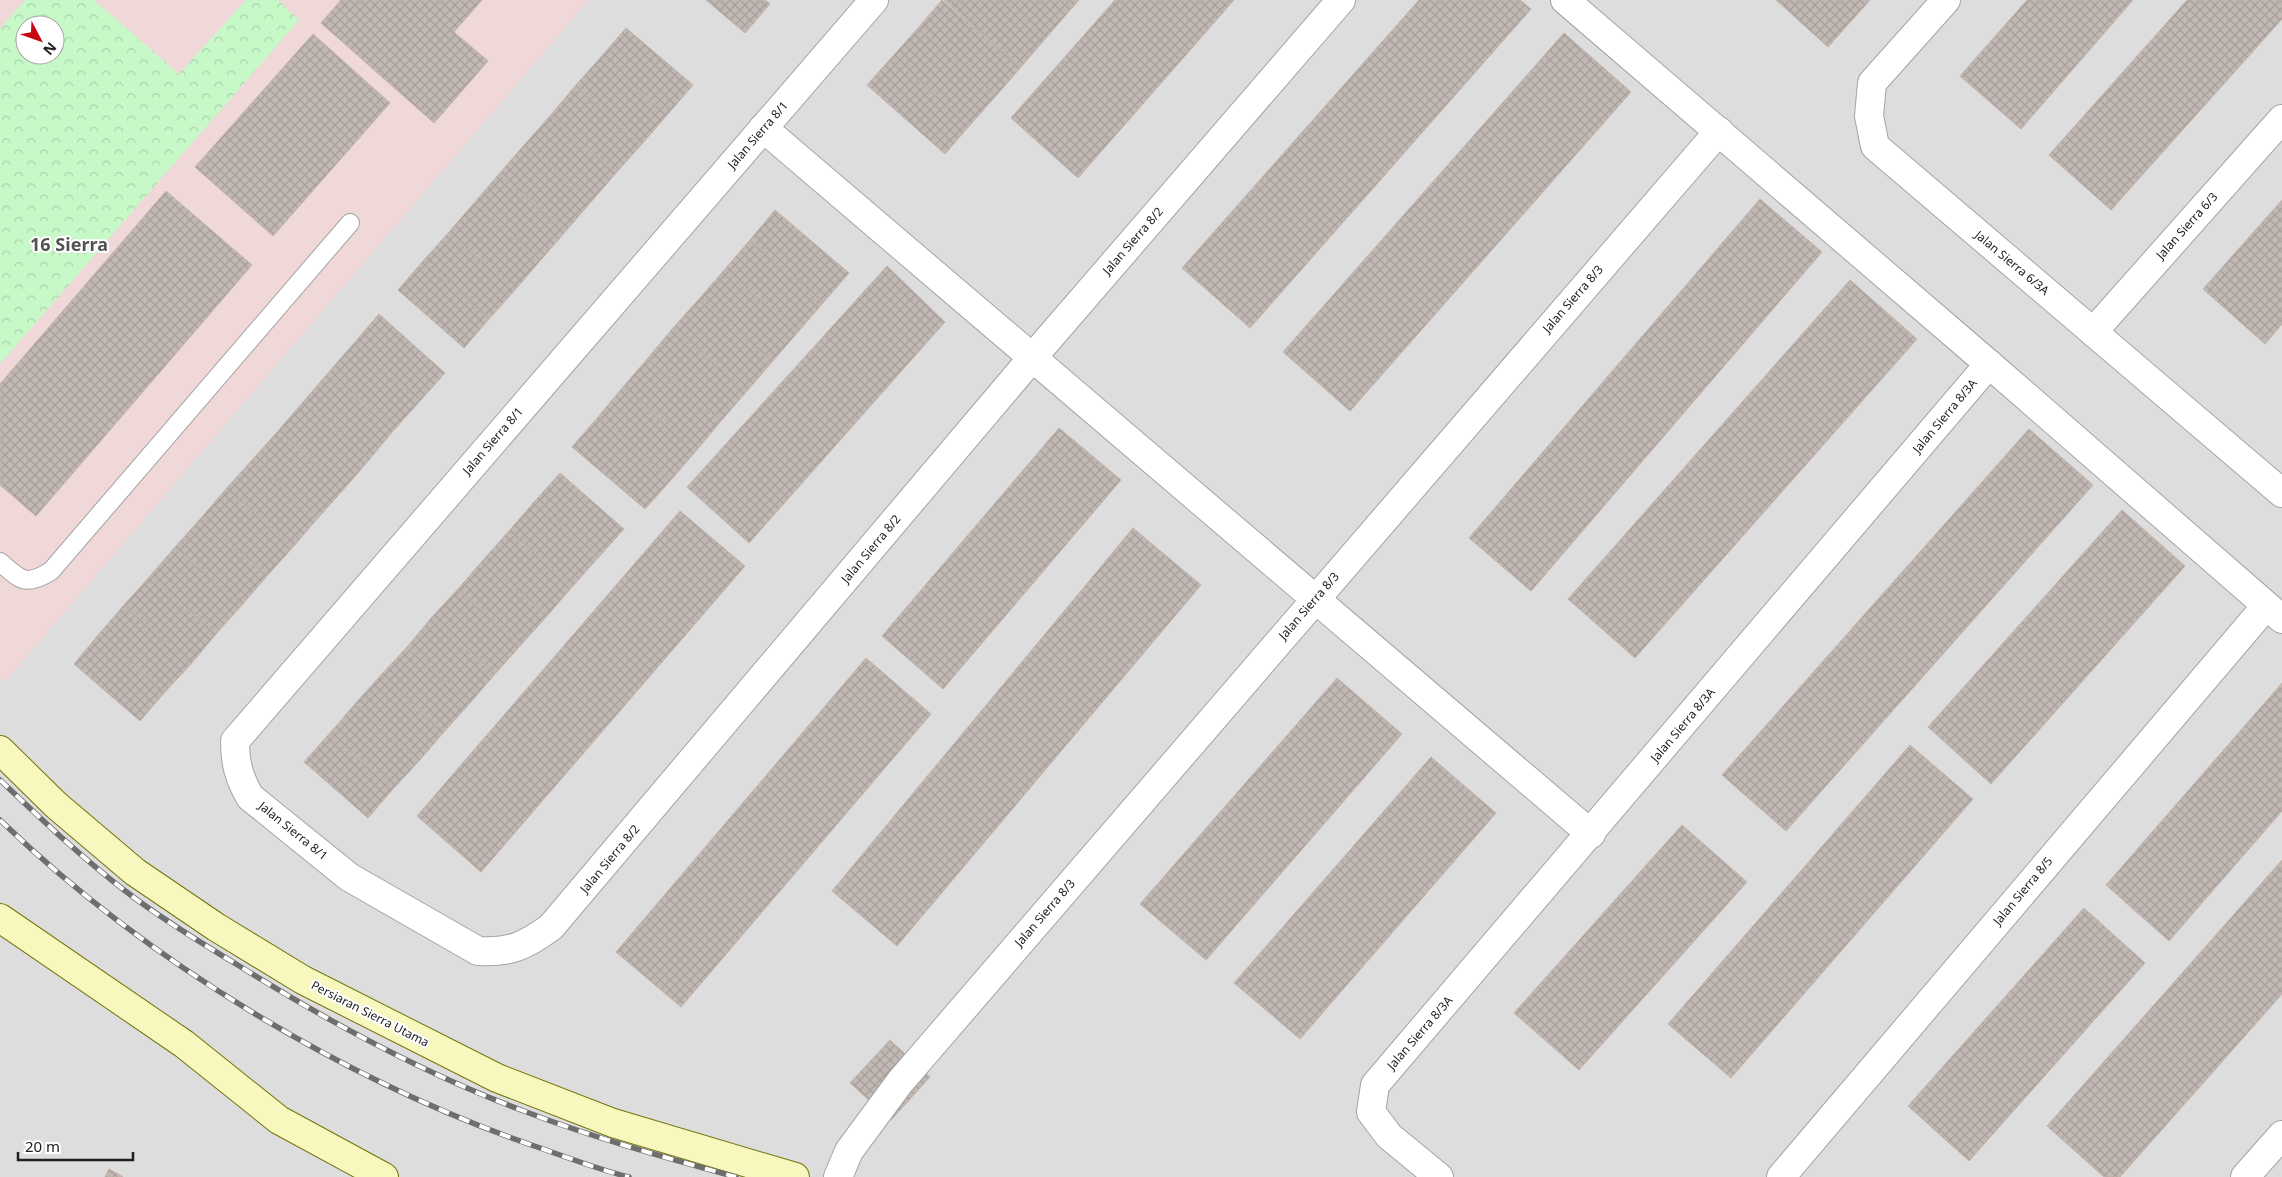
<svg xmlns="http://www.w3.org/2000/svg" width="2282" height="1177" font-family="'Noto Sans',sans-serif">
	<defs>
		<pattern id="park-crowns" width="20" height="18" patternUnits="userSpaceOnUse" patternTransform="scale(1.25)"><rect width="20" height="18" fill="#c7f8c7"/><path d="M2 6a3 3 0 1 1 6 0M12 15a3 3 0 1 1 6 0" fill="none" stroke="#abd4ab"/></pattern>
		<pattern id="building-cross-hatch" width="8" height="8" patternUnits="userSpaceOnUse" patternTransform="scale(1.25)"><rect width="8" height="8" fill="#c1b8b3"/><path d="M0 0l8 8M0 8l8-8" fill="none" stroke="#a69e9a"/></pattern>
	</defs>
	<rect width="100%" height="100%" fill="#f0ede7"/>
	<path fill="#dedddd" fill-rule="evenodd" d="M0 0H2282V1177H0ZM25 25H55V55H25Z"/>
	<path fill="#f0d7d8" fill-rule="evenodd" d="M0 0H589L4 683 0 679ZM25 25H55V55H25Z"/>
	<path fill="url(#park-crowns)" fill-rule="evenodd" d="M25 0H94L179 74 246 0H278L299 20 0 364V29ZM25 25H55V55H25Z"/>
	<g fill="url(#building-cross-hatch)" stroke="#c1b3aa">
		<polygon points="341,0 482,0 454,32 488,61 434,123 321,23"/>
		<polygon points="706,0 765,0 770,4 745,33"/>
		<polygon points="942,0 1021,67 996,96 918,28"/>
		<polygon points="944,0 1002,0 1046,38 1021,67"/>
		<polygon points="1002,0 1061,0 1071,9 1046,38"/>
		<polygon points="1061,0 1079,0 1071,9"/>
		<polygon points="1115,0 1234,0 1078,178 1011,118"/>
		<polygon points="1419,0 1520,0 1531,9 1250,328 1182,268"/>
		<polygon points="1776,0 1870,0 1828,47"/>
		<polygon points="2027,0 2133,0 2021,129 1960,76"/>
		<polygon points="2187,0 2282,0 2282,19 2111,210 2049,155"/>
		<polygon points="626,28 693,85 667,115 601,57"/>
		<polygon points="918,28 996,96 970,125 892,57"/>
		<polygon points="1564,33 1631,92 1350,411 1283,352"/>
		<polygon points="313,34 390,103 273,236 195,167"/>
		<polygon points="601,57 667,115 642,144 575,86"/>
		<polygon points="892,57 970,125 945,154 867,85"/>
		<polygon points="575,86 642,144 616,173 550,116"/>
		<polygon points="550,116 616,173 591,202 525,144"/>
		<polygon points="525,144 591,202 566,231 499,174"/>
		<polygon points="499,174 566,231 540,261 474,203"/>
		<polygon points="166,191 252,265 36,516 0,485 0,384"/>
		<polygon points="1760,199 1822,252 1531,591 1469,538"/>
		<polygon points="2282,200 2282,324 2265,344 2203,289"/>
		<polygon points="474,203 540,261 515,290 449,232"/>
		<polygon points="775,210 849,273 823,303 750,240"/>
		<polygon points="449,232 515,290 489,319 423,261"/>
		<polygon points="750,240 823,303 798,332 725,269"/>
		<polygon points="423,261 489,319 464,348 398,290"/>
		<polygon points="887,266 945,322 749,543 687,487"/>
		<polygon points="725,269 798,332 772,362 699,299"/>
		<polygon points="1850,280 1917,339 1635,658 1568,599"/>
		<polygon points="699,299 772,362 747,391 673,328"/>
		<polygon points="379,314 445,373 420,401 354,343"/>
		<polygon points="673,328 747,391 721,421 648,358"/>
		<polygon points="354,343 420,401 394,430 328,373"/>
		<polygon points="648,358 721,421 696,451 623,387"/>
		<polygon points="328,373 394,430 369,460 303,402"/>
		<polygon points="623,387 696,451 671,480 598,417"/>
		<polygon points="303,402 369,460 344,489 278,431"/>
		<polygon points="598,417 671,480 645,509 572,447"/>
		<polygon points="1059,428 1121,480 943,689 882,636"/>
		<polygon points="2029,429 2093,485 1786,831 1722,775"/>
		<polygon points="278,431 344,489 318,518 252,460"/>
		<polygon points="252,460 318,518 293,547 226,489"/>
		<polygon points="560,473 624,529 598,558 534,502"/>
		<polygon points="226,489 293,547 267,576 201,518"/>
		<polygon points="534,502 598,558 572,587 509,531"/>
		<polygon points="2122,510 2185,566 1991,784 1928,727"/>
		<polygon points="680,511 745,566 481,872 417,816"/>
		<polygon points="201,518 267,576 242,605 175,547"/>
		<polygon points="1133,528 1201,585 897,946 832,891"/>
		<polygon points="509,531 572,587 547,616 483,560"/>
		<polygon points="175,547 242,605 216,634 150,576"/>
		<polygon points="483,560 547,616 521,645 458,589"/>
		<polygon points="150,576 216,634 191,664 124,605"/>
		<polygon points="458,589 521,645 495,674 432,617"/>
		<polygon points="124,605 191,664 165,692 99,634"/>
		<polygon points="432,617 495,674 470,703 407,647"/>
		<polygon points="99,634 165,692 140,721 74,664"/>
		<polygon points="407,647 470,703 444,732 381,675"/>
		<polygon points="866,658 931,714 681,1007 616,952"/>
		<polygon points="381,675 444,732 419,761 355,704"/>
		<polygon points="1337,678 1402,734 1206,960 1140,904"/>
		<polygon points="2282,683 2282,811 2169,941 2106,885"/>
		<polygon points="355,704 419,761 393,789 330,733"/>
		<polygon points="330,733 393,789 368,818 304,762"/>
		<polygon points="1910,745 1973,799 1731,1078 1668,1024"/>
		<polygon points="1431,757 1496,813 1300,1039 1234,983"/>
		<polygon points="1682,825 1747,882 1579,1070 1514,1013"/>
		<polygon points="2282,860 2282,994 2120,1177 2104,1177 2047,1126"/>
		<polygon points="2084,908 2145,963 1969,1161 1908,1106"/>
		<polygon points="890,1040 930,1077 891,1120 850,1083"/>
		<polygon points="109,1169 123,1177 105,1177"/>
	</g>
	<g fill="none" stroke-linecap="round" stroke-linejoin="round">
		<g stroke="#a4a4a4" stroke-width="20">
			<path id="service" d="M0 562C21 580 25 587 51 571L350 223"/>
		</g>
		<g stroke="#a4a4a4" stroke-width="30">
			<g id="minor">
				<path d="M874 0 235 741C235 763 239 778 250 797L349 877 478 951C510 953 525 946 551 927L1032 358 1341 0"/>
				<polyline points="1565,0 1989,364 2282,619"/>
				<polyline points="1946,0 1872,83 1869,116 1875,146 2282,493"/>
				<polyline points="763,128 1591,834"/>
				<polyline points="2093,332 2282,119"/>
				<polyline points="838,1177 849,1151 900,1082 1719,131"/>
				<polyline points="1439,1177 1389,1136 1371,1112 1375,1085 1989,364"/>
				<polyline points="1781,1177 2266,606"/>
				<polyline points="2245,1177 2282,1135"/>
			</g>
		</g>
		<g stroke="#707509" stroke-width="30">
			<g id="secondary">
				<polyline points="0,750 56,805 135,872 216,927 303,980 497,1078 613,1123 795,1177"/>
				<polyline points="0,918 184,1044 279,1120 384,1177"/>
			</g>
		</g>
		<use href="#service" stroke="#fff" stroke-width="18"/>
		<use href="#minor" stroke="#fff" stroke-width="28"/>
		<use href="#secondary" stroke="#f7f7be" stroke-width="28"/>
		<g stroke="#6e6e6e" stroke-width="5.5">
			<g id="rail">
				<path d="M0 780C40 818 80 856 124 890 160 918 201 943 241 967 329 1022 423 1073 521 1110 591 1137 663 1157 736 1177"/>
				<path d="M0 820C147 962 350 1084 543 1149 572 1159 600 1170 629 1177"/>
			</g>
		</g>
		<use href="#rail" stroke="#fff" stroke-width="4" stroke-dasharray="11" stroke-linecap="butt"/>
	</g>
	<g text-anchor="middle" stroke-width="4" stroke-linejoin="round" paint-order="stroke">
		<g font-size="12" fill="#202020" stroke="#fff">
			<text transform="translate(758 135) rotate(-49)" y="4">Jalan Sierra 8/1</text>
			<text transform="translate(2187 226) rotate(-48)" y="4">Jalan Sierra 6/3</text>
			<text transform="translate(1133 241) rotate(-49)" y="4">Jalan Sierra 8/2</text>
			<text transform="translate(2012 263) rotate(40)" y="4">Jalan Sierra 6/3A</text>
			<text transform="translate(1573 299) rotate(-49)" y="4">Jalan Sierra 8/3</text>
			<text transform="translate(1945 416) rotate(-50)" y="4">Jalan Sierra 8/3A</text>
			<text transform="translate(493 441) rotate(-49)" y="4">Jalan Sierra 8/1</text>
			<text transform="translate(871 549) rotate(-50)" y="4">Jalan Sierra 8/2</text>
			<text transform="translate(1309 606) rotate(-49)" y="4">Jalan Sierra 8/3</text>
			<text transform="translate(1683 725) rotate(-50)" y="4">Jalan Sierra 8/3A</text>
			<text transform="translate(293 831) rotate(39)" y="4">Jalan Sierra 8/1</text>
			<text transform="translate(610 859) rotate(-50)" y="4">Jalan Sierra 8/2</text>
			<text transform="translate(2023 891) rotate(-50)" y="4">Jalan Sierra 8/5</text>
			<text transform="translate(1045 913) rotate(-49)" y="4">Jalan Sierra 8/3</text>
			<text transform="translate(370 1014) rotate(27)" y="4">Persiaran Sierra Utama</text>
			<text transform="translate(1420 1033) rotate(-49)" y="4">Jalan Sierra 8/3A</text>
		</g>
		<g font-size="18" font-weight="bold" fill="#535353" stroke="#fff">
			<text x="69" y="251">16 Sierra</text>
		</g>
	</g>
	<g transform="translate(40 40) rotate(131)"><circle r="24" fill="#ffffff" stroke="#a6a6a6"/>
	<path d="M0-4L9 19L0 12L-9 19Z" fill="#c80814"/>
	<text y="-8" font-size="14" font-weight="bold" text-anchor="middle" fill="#202020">N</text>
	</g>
	<path d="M18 1152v8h115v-8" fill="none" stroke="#202020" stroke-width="2.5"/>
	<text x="25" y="1152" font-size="15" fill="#202020" stroke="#ffffff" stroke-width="4" paint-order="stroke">20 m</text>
</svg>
